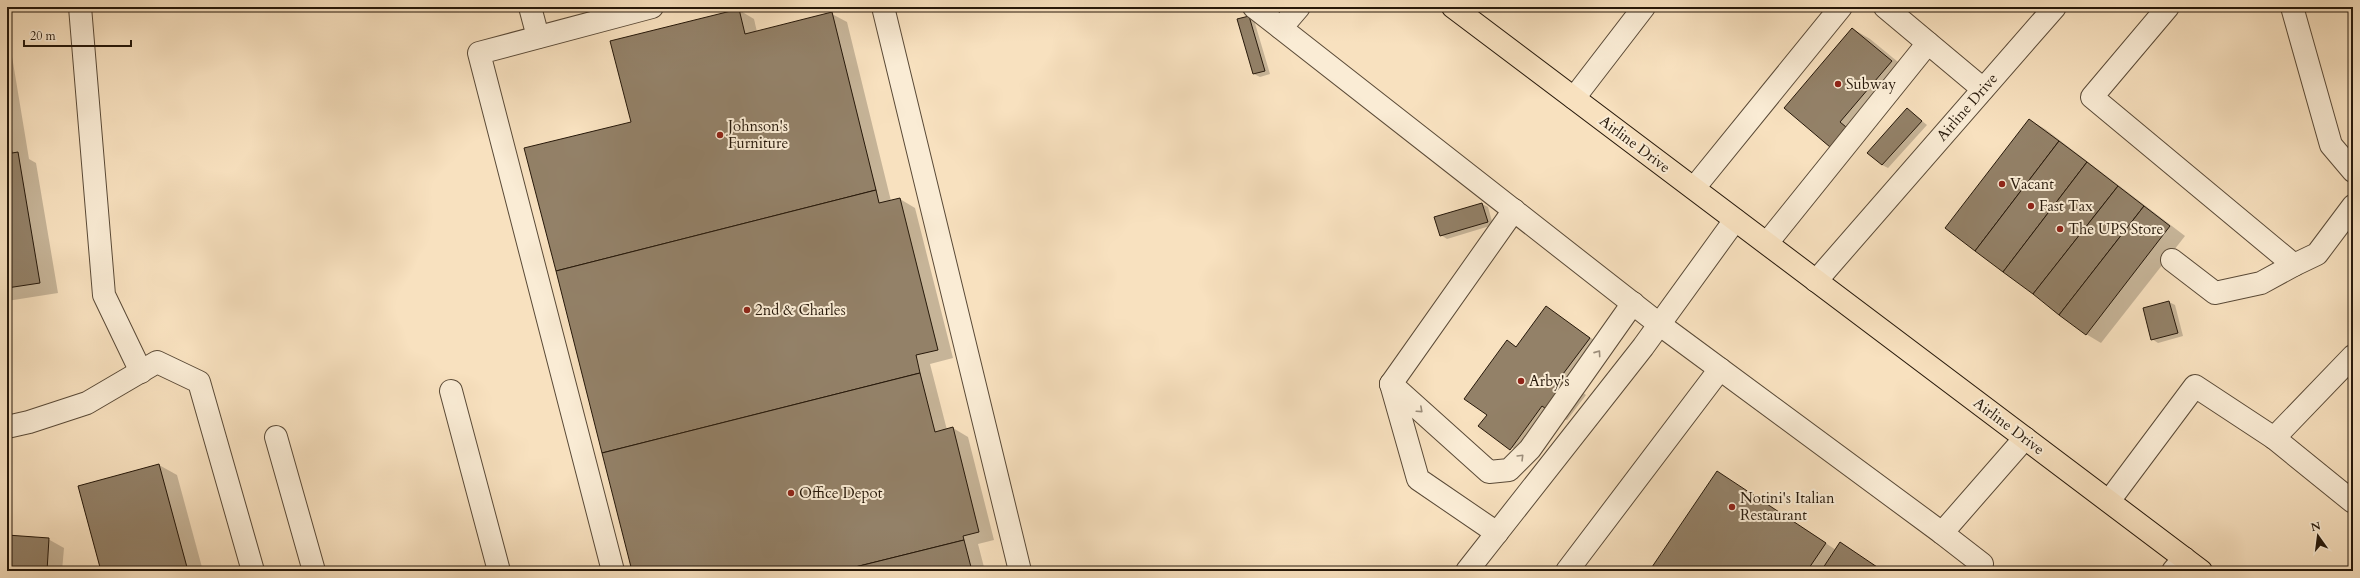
<svg xmlns="http://www.w3.org/2000/svg" width="2360" height="578" font-family="Cardo,serif">
	<rect width="100%" height="100%" fill="#f8e1bf"/>
	<filter id="stains"><feTurbulence type="fractalNoise" baseFrequency=".005" numOctaves="4"/><feColorMatrix values="0 0 0 0 .2 0 0 0 0 .09 0 0 0 0 .02 0 0 0 .5 -.17"/></filter>
	<radialGradient id="worn" r=".72"><stop offset=".6" stop-color="#630" stop-opacity="0"/><stop offset="1" stop-color="#630" stop-opacity=".3"/></radialGradient>
	<g fill="#0003">
		<polygon points="739,10 754,19 757,32 832,14 847,22 891,201 900,199 915,208 953,358 930,364 947,430 953,428 968,437 994,540 978,544 985,571 633,571 632,122"/>
		<polygon points="1249,17 1254,20 1270,74 1260,77 1254,74"/>
		<polygon points="7,26 29,159 36,163 58,293 7,301"/>
		<polygon points="1853,29 1870,39 1909,71 1848,156 1831,146"/>
		<polygon points="1907,109 1927,125 1888,168 1882,165"/>
		<polygon points="2030,120 2045,129 2185,236 2101,343 2086,334"/>
		<polygon points="1482,204 1488,207 1493,225 1447,239 1441,235"/>
		<polygon points="2169,302 2175,305 2183,336 2158,343 2152,339"/>
		<polygon points="1547,308 1607,349 1578,389 1586,395 1567,420 1560,417 1529,459 1480,426 1488,415 1508,342 1517,347"/>
		<polygon points="159,465 177,475 203,571 102,571"/>
		<polygon points="1717,472 1836,550 1840,544 1884,571 1661,571"/>
		<polygon points="7,536 48,539 64,548 62,571 7,571"/>
	</g>
	<g fill="#938168" stroke="#26180a">
		<polygon points="739,9 745,34 832,12 876,190 556,271 524,148 631,122 610,41"/>
		<polygon points="1249,16 1265,71 1253,74 1237,19"/>
		<polygon points="1852,28 1892,61 1840,122 1846,127 1830,147 1784,108"/>
		<polygon points="1907,108 1922,121 1882,165 1867,153"/>
		<polygon points="2029,119 2059,141 1975,251 1945,228"/>
		<polygon points="7,122 12,153 18,152 40,283 7,288"/>
		<polygon points="2059,141 2087,162 2003,272 1975,251"/>
		<polygon points="2087,162 2118,186 2033,294 2003,272"/>
		<polygon points="2118,186 2144,206 2059,315 2033,294"/>
		<polygon points="876,190 879,203 900,198 938,350 916,355 920,373 602,453 556,271"/>
		<polygon points="1482,203 1488,222 1440,236 1434,217"/>
		<polygon points="2144,206 2170,226 2086,335 2059,315"/>
		<polygon points="2169,301 2178,333 2151,340 2143,308"/>
		<polygon points="1546,306 1590,338 1560,378 1569,384 1549,411 1542,406 1510,450 1478,426 1487,415 1464,399 1507,340 1516,347"/>
		<polygon points="920,373 935,432 953,427 979,532 963,536 964,540 839,571 632,571 602,453"/>
		<polygon points="159,464 188,571 101,571 78,486"/>
		<polygon points="1717,471 1826,543 1807,571 1659,571 1652,567"/>
		<polygon points="7,535 49,538 47,571 7,571"/>
		<polygon points="964,540 972,571 839,571"/>
		<polygon points="1840,542 1883,571 1821,571"/>
	</g>
	<g fill="none" stroke-linecap="round" stroke-linejoin="round">
		<g stroke="#5a4a37" stroke-width="24">
			<g id="minor">
				<polyline points="80,7 104,295 141,372"/>
				<polyline points="530,7 538,37"/>
				<polyline points="883,7 1020,571"/>
				<polyline points="1254,7 1659,324 1942,533 2025,438"/>
				<polyline points="1885,7 1983,89"/>
				<polyline points="2168,7 2092,97 2294,265 2317,254 2353,206"/>
				<polyline points="2292,7 2331,145 2353,171"/>
				<polyline points="1281,28 1299,7"/>
				<polyline points="1574,98 1644,7"/>
				<polyline points="1694,188 1841,7"/>
				<polyline points="1767,243 1928,43"/>
				<polyline points="2172,260 2215,293 2261,283 2294,265"/>
				<polyline points="1816,281 2055,7"/>
				<polyline points="1391,384 1489,472 1509,470 1530,449 1633,303"/>
				<polyline points="1391,384 1514,210"/>
				<polyline points="1391,384 1418,479 1497,533"/>
				<polyline points="451,391 499,571"/>
				<polyline points="7,427 29,422 87,403 157,362 199,382 253,571"/>
				<polyline points="276,437 314,571"/>
				<polyline points="2274,438 2353,356"/>
				<polyline points="2109,501 2195,386 2274,438 2353,502"/>
				<polyline points="1942,533 1982,564"/>
				<polyline points="613,571 479,53 652,7"/>
				<polyline points="1467,571 1643,347 1735,220"/>
				<polyline points="1567,571 1720,369"/>
				<polyline points="2173,571 2184,558"/>
			</g>
		</g>
		<g stroke="#26180a" stroke-width="24">
			<polyline id="major" points="1453,7 2201,571"/>
		</g>
		<use href="#minor" stroke="#faecd5" stroke-width="22"/>
		<use href="#major" stroke="#f8e1bf" stroke-width="22"/>
	</g>
	<defs><path id="oneway-chevron" d="M-2-3.5L2.5 0L-2 3.5" fill="none" stroke-width="1.6" stroke-linecap="round" stroke-linejoin="round"/></defs>
	<g stroke="#9b8d7a">
		<use href="#oneway-chevron" transform="translate(1598 353) rotate(-55)"/>
		<use href="#oneway-chevron" transform="translate(1420 410) rotate(42)"/>
		<use href="#oneway-chevron" transform="translate(1521 457) rotate(-45)"/>
	</g>
	<g fill="#8f2418" stroke="#faecd5" stroke-width="1.5">
		<circle cx="1838" cy="84" r="4"/>
		<circle cx="720" cy="135" r="4"/>
		<circle cx="2002" cy="184" r="4"/>
		<circle cx="2031" cy="206" r="4"/>
		<circle cx="2060" cy="229" r="4"/>
		<circle cx="747" cy="310" r="4"/>
		<circle cx="1521" cy="381" r="4"/>
		<circle cx="791" cy="493" r="4"/>
		<circle cx="1732" cy="507" r="4"/>
	</g>
	<g text-anchor="middle" stroke-width="4" stroke-linejoin="round" paint-order="stroke">
		<g font-size="15" fill="#26180a" stroke="#faecd5" text-anchor="start">
			<text x="1846" y="89">Subway</text>
			<text x="728" y="131">Johnson's<tspan x="728" dy="17">Furniture</tspan></text>
			<text x="2010" y="189">Vacant</text>
			<text x="2039" y="211">Fast Tax</text>
			<text x="2068" y="234">The UPS Store</text>
			<text x="755" y="315">2nd &amp; Charles</text>
			<text x="1529" y="386">Arby's</text>
			<text x="799" y="498">Office Depot</text>
			<text x="1740" y="503">Notini's Italian<tspan x="1740" dy="17">Restaurant</tspan></text>
		</g>
		<g font-size="15" fill="#26180a" stroke="#faecd5">
			<text transform="translate(1967 107) rotate(-49)" y="5">Airline Drive</text>
			<text transform="translate(1635 144) rotate(37)" y="5">Airline Drive</text>
			<text transform="translate(2009 426) rotate(37)" y="5">Airline Drive</text>
		</g>
	</g>
	<rect width="2360" height="578" fill="none" stroke="#f8e1bf" stroke-width="24"/>
	<rect x="8" y="8" width="2344" height="562" fill="none" stroke="#26180a" stroke-width="2"/>
	<rect x="12" y="12" width="2336" height="554" fill="none" stroke="#26180a"/>
	<g transform="translate(2318 536) rotate(346)" stroke="#faecd5" stroke-width="3" paint-order="stroke">
	<path d="M0-3L7 15L0 10L-7 15Z" fill="#26180a"/>
	<text y="-6" font-size="11" font-weight="bold" text-anchor="middle" fill="#26180a">N</text>
	</g>
	<path d="M24 40v6h107v-6" fill="none" stroke="#26180a" stroke-width="2"/>
	<text x="30" y="40" font-size="12" fill="#26180a" stroke="#faecd5" stroke-width="3" paint-order="stroke">20 m</text>
	<rect width="100%" height="100%" filter="url(#stains)"/>
	<rect width="100%" height="100%" fill="url(#worn)"/>
</svg>
